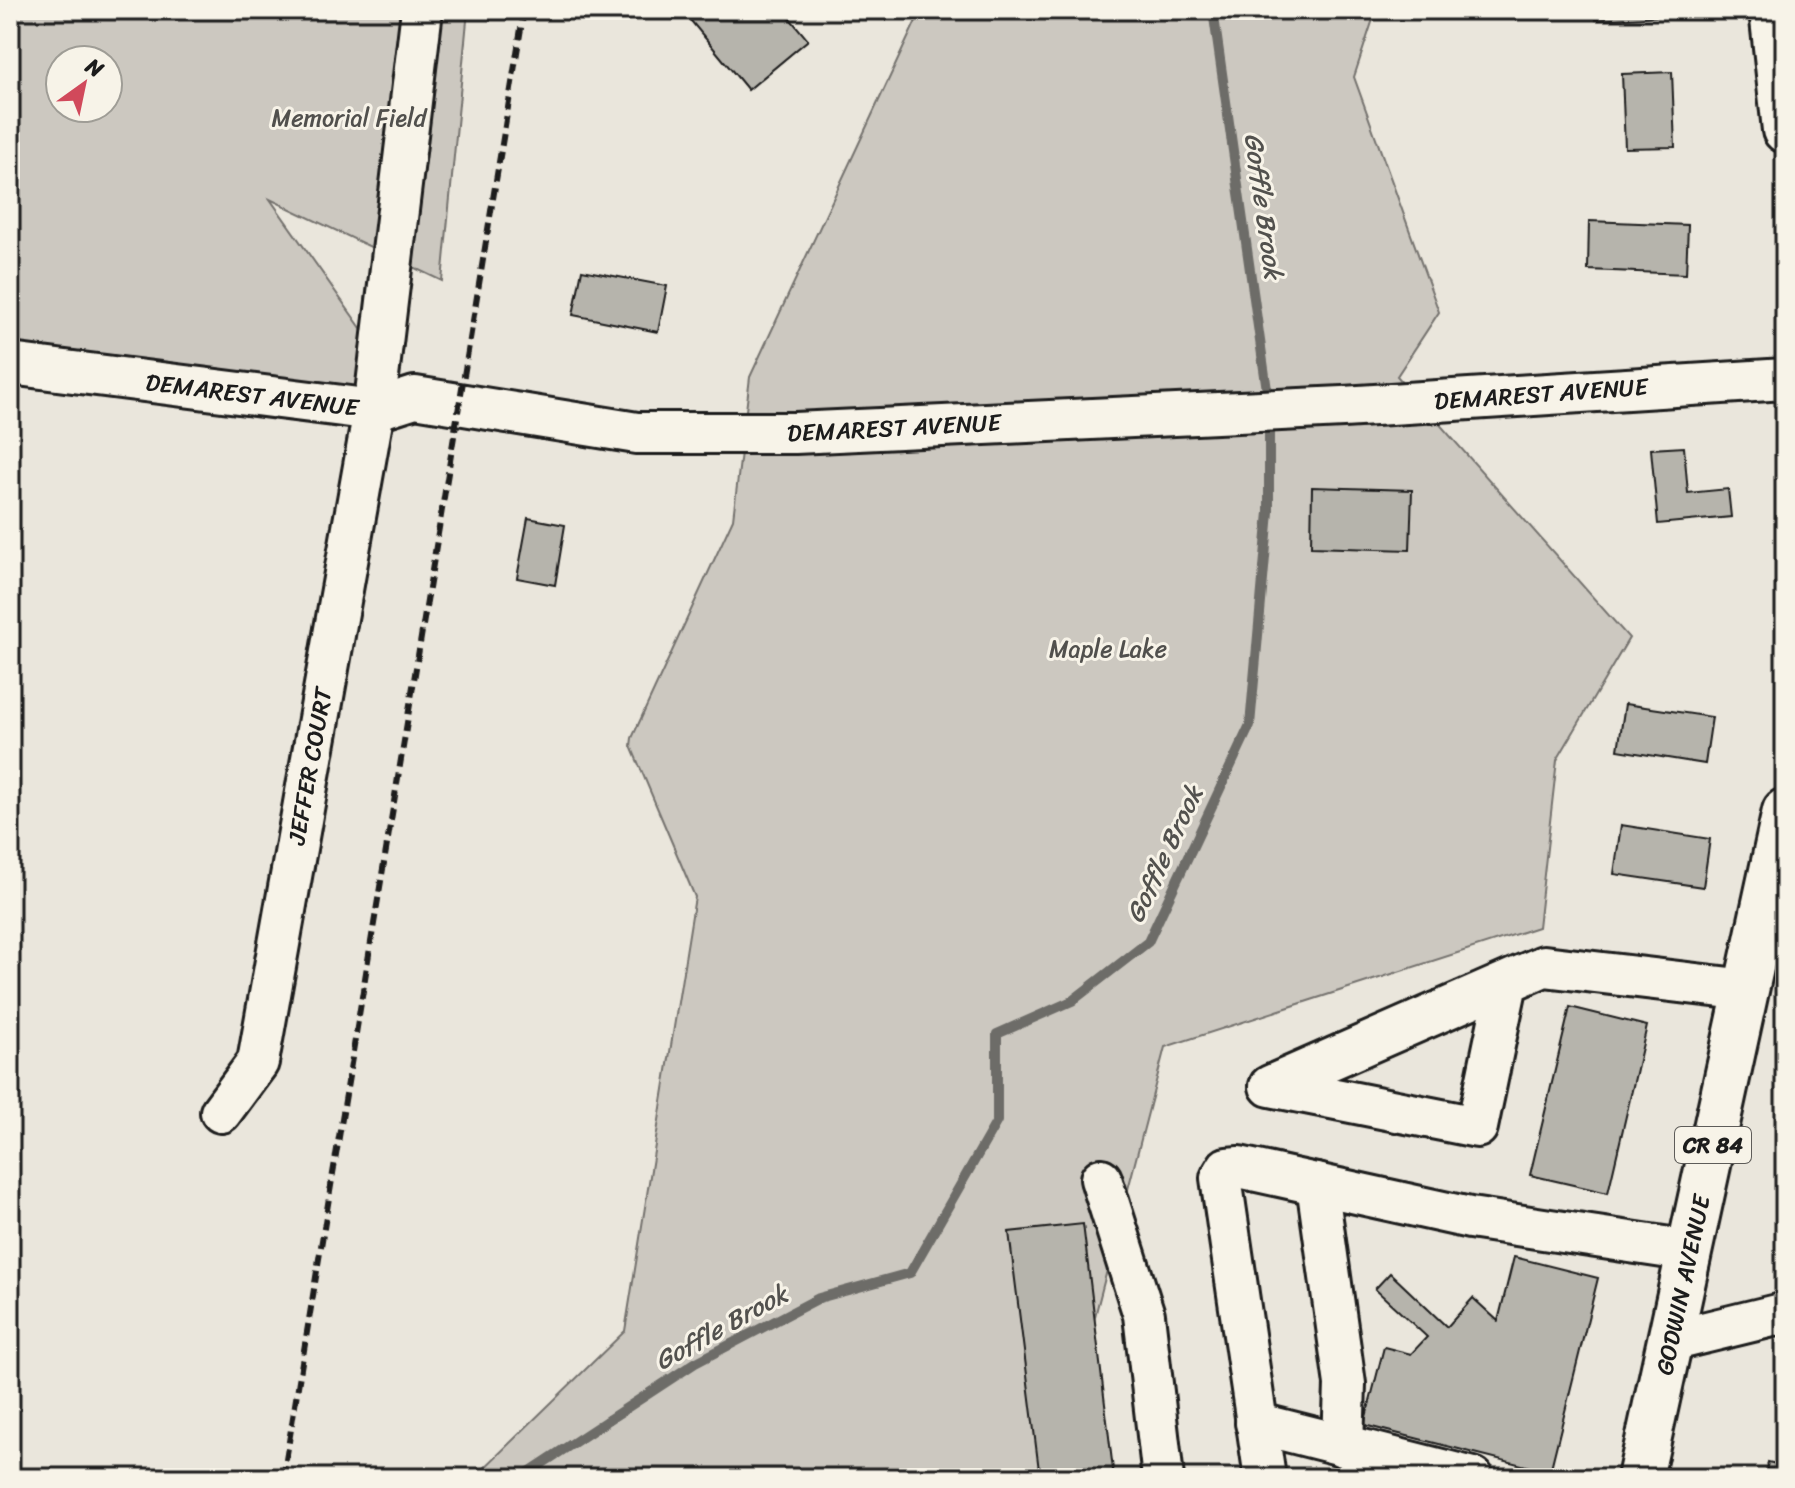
<svg xmlns="http://www.w3.org/2000/svg" width="1795" height="1488" font-family="Sriracha,sans-serif">
	<rect width="100%" height="100%" fill="#eae6dc"/>
	<filter id="ink" filterUnits="userSpaceOnUse"><feTurbulence type="fractalNoise" baseFrequency=".0125" numOctaves="2"/><feDisplacementMap in="SourceGraphic" scale="16" xChannelSelector="R" yChannelSelector="G"/><feConvolveMatrix kernelMatrix="1 2 1 2 8 2 1 2 1" color-interpolation-filters="sRGB"/></filter>
	<g filter="url(#ink)">
		<g fill="#ccc8c0" stroke="#74726e" stroke-width="2" fill-rule="evenodd">
			<path d="M10 10H468L442 281 270 199 416 406 10 368ZM60 60H108V108H60Z"/>
			<polygon points="921,10 1376,10 1354,77 1439,312 1397,376 1629,638 1557,760 1538,927 1165,1047 1053,1478 474,1478 625,1331 695,897 631,746 632,738 733,519 750,377"/>
		</g>
		<g fill="none" stroke-linecap="round" stroke-linejoin="round">
			<g stroke="#6d6c68" stroke-width="10">
				<polyline points="1213,10 1269,404"/>
				<polyline points="520,1478 695,1363 819,1298 910,1273 997,1121 997,1034 1072,1001 1148,942 1250,725 1269,512 1269,420"/>
			</g>
		</g>
		<g fill="#b6b4ac" stroke="#1c1c1c" stroke-width="2">
			<polygon points="682,10 783,10 808,40 748,90"/>
			<polygon points="1595,10 1660,10 1661,16 1596,20"/>
			<polygon points="1672,72 1675,147 1625,148 1622,74"/>
			<polygon points="1589,221 1688,225 1686,274 1588,270"/>
			<polygon points="582,270 667,286 658,332 573,315"/>
			<polygon points="1684,447 1688,493 1728,489 1731,517 1658,524 1651,449"/>
			<polygon points="1312,487 1412,490 1410,550 1311,547"/>
			<polygon points="528,518 565,525 555,585 517,578"/>
			<polygon points="1625,704 1712,717 1705,764 1618,750"/>
			<polygon points="1621,825 1710,839 1703,887 1614,874"/>
			<polygon points="1570,1007 1647,1026 1608,1193 1530,1175"/>
			<polygon points="1083,1224 1114,1478 1040,1478 1009,1232"/>
			<polygon points="1514,1257 1598,1278 1550,1472 1364,1425 1384,1347 1411,1354 1427,1337 1375,1289 1390,1273 1447,1327 1473,1298 1498,1321"/>
			<polygon points="1768,1462 1785,1466 1785,1478 1765,1478"/>
		</g>
		<g fill="none" stroke-linecap="round" stroke-linejoin="round">
			<g stroke="#1c1c1c" stroke-width="46">
				<g id="minor">
					<polyline points="10,364 374,410 415,397 637,433 795,433 1343,407 1785,379"/>
					<polyline points="1507,983 1477,1127 1270,1086 1544,966 1747,990"/>
					<polyline points="221,1112 258,1062 374,410 422,10"/>
					<polyline points="1101,1179 1144,1315 1163,1478"/>
					<polyline points="1317,1184 1345,1384 1343,1446"/>
					<polyline points="1670,1341 1785,1313"/>
					<polyline points="1256,1423 1473,1478"/>
					<polyline points="1265,1478 1221,1178 1227,1168 1239,1167 1470,1218 1690,1251"/>
				</g>
			</g>
			<g stroke="#1c1c1c" stroke-width="50">
				<g id="major">
					<polyline points="1772,10 1785,130"/>
					<polyline points="1640,1478 1785,811"/>
				</g>
			</g>
			<use href="#minor" stroke="#f7f3e8" stroke-width="40"/>
			<use href="#major" stroke="#f7f3e8" stroke-width="44"/>
			<polyline stroke="#1c1c1c" stroke-width="6" stroke-dasharray="12 6" stroke-linecap="butt" points="283,1478 524,10"/>
		</g>
	</g>
	<g text-anchor="middle" stroke-width="6" stroke-linejoin="round" paint-order="stroke">
		<rect fill="#f7f3e8" stroke="#5e5c59" stroke-width="2" x="1675" y="1127" width="76" height="36" rx="6"/>
		<g font-size="22" font-weight="bold" fill="#1c1c1c">
			<text x="1713" y="1153">CR 84</text>
		</g>
		<g font-size="24" fill="#51504d" stroke="#f7f3e8">
			<text x="349" y="126">Memorial Field</text>
			<text x="1108" y="657">Maple Lake</text>
		</g>
		<g font-size="24" fill="#1c1c1c" stroke="#f7f3e8">
			<text transform="translate(1541 394) rotate(-4)" y="8">DEMAREST AVENUE</text>
			<text transform="translate(252 395) rotate(7)" y="8">DEMAREST AVENUE</text>
			<text transform="translate(894 428) rotate(-3)" y="8">DEMAREST AVENUE</text>
			<text transform="translate(310 766) rotate(-80)" y="8">JEFFER COURT</text>
			<text transform="translate(1683 1285) rotate(-78)" y="8">GODWIN AVENUE</text>
		</g>
		<g font-size="26" font-style="italic" fill="#52514e" stroke="#f7f3e8">
			<text transform="translate(1264 206) rotate(82)" y="9">Goffle Brook</text>
			<text transform="translate(1164 854) rotate(-65)" y="9">Goffle Brook</text>
			<text transform="translate(721 1327) rotate(-29)" y="9">Goffle Brook</text>
		</g>
	</g>
	<rect width="1795" height="1488" fill="none" stroke="#f7f3e8" stroke-width="40"/>
	<rect x="20" y="20" width="1755" height="1448" fill="none" stroke="#1c1c1c" stroke-width="3" filter="url(#ink)"/>
	<g transform="translate(84 84) rotate(33)"><circle r="38" fill="#f7f3e8" stroke="#9f9d96" stroke-width="2"/>
	<path d="M0-6L14 30L0 20L-14 30Z" fill="#d1495b"/>
	<text y="-12" font-size="22" font-weight="bold" text-anchor="middle" fill="#1c1c1c">N</text>
	</g>
</svg>
